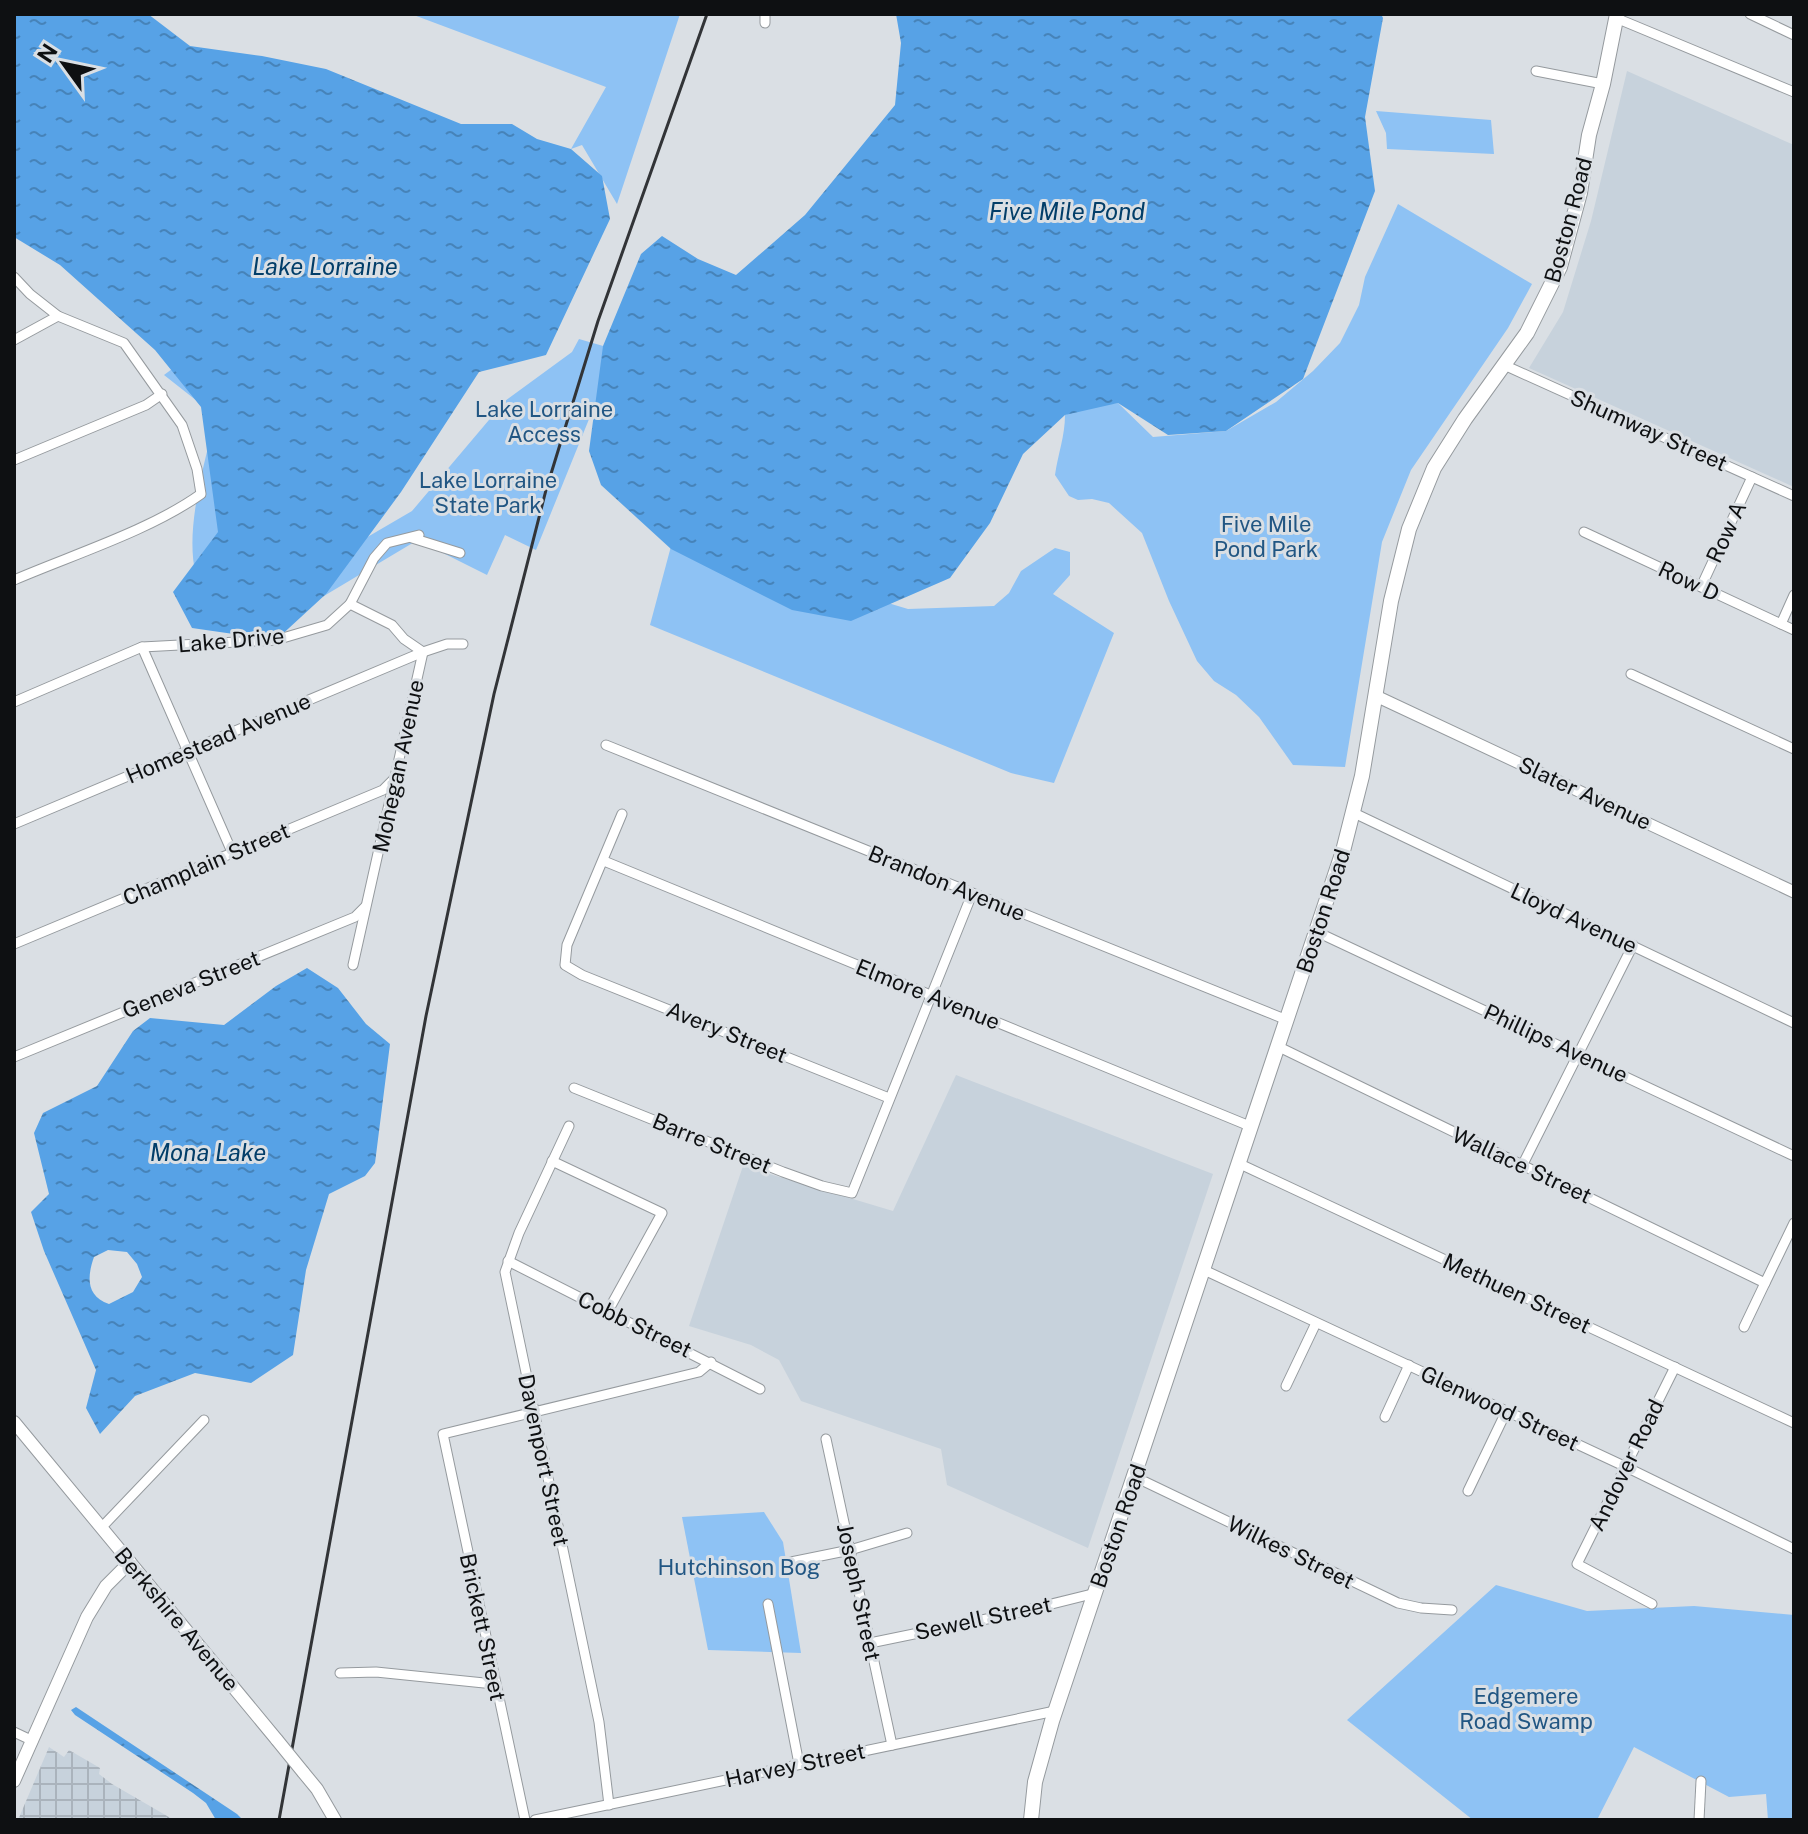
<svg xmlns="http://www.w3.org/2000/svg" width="1808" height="1834" font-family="'Public Sans',sans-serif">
	<defs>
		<pattern id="industrial-grid" width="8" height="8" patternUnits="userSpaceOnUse" patternTransform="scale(2)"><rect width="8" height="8" fill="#c7d2dc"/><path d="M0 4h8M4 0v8" fill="none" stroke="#aab3bc"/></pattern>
		<pattern id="water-ripples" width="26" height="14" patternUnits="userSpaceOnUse" patternTransform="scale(2)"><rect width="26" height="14" fill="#57a2e6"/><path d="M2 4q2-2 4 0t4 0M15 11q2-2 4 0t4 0" fill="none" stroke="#4683b9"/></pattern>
	</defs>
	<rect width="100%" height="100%" fill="#dadfe4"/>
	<g fill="#c7d2dc">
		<polygon points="1627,71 1794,145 1794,487 1529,368 1563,312 1591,221"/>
		<polygon points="956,1075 1213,1174 1088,1548 947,1485 941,1449 801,1401 779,1360 751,1345 689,1326 743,1166 893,1211"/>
	</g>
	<polygon fill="url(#industrial-grid)" points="49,1747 64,1757 69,1750 100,1768 99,1774 112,1784 174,1820 18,1820"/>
	<g fill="#8ec2f4">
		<polygon points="411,14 680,14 617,204 582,145 571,149 606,87"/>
		<polygon points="1376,111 1491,120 1494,154 1387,149 1386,133"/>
		<path d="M1398 204 1532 284 1508 328 1411 470 1382 542 1345 767 1293 765 1259 717 1236 695 1214 681 1197 661 1169 601 1142 533 1109 503 1092 499 1078 500 1069 496 1055 475C1058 454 1065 436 1065 415L1086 406 1118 403 1153 437 1226 431 1276 402 1313 371 1340 343 1359 305 1365 277Z"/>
		<path d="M579 339 617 350 536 550 505 535 487 575 439 551 421 538 245 643C233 630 219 617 208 602 175 556 203 473 214 422L197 401 164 375 188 357 219 382 241 409 218 532 221 585 244 609 412 511 505 401 572 352Z"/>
		<polygon points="690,475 858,594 908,609 994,606 1009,593 1021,571 1055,548 1070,552 1070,575 1053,594 1114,633 1054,783 1011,773 650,625"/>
		<polygon points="764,1512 783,1542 801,1653 708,1650 682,1517"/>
		<polygon points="1496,1585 1587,1611 1694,1606 1794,1615 1794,1820 1768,1820 1766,1794 1729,1797 1634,1747 1597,1820 1473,1820 1347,1720"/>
	</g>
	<g fill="url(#water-ripples)" fill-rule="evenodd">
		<polygon points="14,14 148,14 190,46 262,56 326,69 461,124 512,124 537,139 571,149 602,176 610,219 546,355 479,372 401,492 326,594 276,640 192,628 173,592 218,532 201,407 155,350 60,265 14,237"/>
		<polygon points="896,14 1381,14 1383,18 1365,117 1375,191 1303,379 1226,431 1168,435 1118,403 1065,415 1023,454 990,523 950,578 851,621 792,610 671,549 601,485 589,451 603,346 641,254 662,236 698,259 736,275 805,215 895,105 901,43"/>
		<path d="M307 968 338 988 366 1024 390 1044 375 1163 365 1176 329 1194 306 1270 293 1355 251 1383 195 1373 135 1396 100 1434 86 1408 96 1370 44 1251 31 1212 49 1194 34 1133 43 1113 97 1086 133 1031 150 1018 224 1025 276 986ZM108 1250 127 1252 137 1264 142 1277 133 1292 109 1304C86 1296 87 1277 94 1257Z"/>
		<polygon points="76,1707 237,1814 243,1820 216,1820 206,1803 193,1793 75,1715 71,1710"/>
	</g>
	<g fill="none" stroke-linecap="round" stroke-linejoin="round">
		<g stroke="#959a9e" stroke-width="11">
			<g id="minor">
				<polyline points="765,14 765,23"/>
				<polyline points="1750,14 1794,35"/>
				<polyline points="1616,18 1794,92"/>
				<polyline points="1536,71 1603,84"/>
				<path d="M14 277 30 294 58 316 124 343 182 425 197 469 201 494C151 530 72 555 14 580"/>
				<polyline points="14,340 58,316"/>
				<polyline points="1504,365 1794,496"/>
				<polyline points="14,460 146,405 162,394"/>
				<polyline points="1584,532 1794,630"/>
				<polyline points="412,538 460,553"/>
				<polyline points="1701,587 1752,477"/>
				<polyline points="350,604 392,625 404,639 423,652 353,965"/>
				<polyline points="1781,624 1794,595"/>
				<polyline points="142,647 232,852"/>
				<polyline points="1631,674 1794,749"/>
				<polyline points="14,702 142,647 276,640 327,625 350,604 374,558 387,543 419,535"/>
				<polyline points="606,745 1287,1020"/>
				<polyline points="1354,813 1794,1023"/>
				<polyline points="622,814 567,945 565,965 582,975 889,1098"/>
				<polyline points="14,824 423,652 447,644 463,644"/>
				<polyline points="604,861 1252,1127"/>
				<polyline points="1317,932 1794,1156"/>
				<polyline points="14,944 383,790 394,779"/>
				<polyline points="1279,1047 1765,1283 1794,1223"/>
				<polyline points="14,1057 355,917 365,907"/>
				<polyline points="574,1088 783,1172 822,1186 852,1193 972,894"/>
				<polyline points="569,1126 519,1233 505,1272 599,1722 609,1805"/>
				<polyline points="552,1161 662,1213 608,1311"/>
				<polyline points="1240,1164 1794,1423"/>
				<polyline points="1522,1166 1633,945"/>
				<polyline points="508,1261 760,1389"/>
				<polyline points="1204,1270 1624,1466 1794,1549"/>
				<polyline points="1744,1327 1765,1283"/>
				<polyline points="1286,1386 1316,1323"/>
				<polyline points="1385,1417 1409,1365"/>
				<polyline points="826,1439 892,1745"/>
				<polyline points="1135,1477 1398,1603 1421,1608 1452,1610"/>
				<polyline points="1468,1491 1506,1412"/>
				<polyline points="101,1528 204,1420"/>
				<polyline points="791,1562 850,1550 907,1533"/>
				<polyline points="768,1604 799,1764"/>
				<polyline points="1652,1604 1577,1564 1675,1367"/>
				<polyline points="870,1643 1011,1614 1096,1593"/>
				<polyline points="340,1673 376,1672 494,1684"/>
				<polyline points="14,1732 33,1741"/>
				<polyline points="525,1820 443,1434 699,1372 711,1362"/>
				<polyline points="535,1820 1055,1711"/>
				<polyline points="1699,1820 1701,1781"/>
			</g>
		</g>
		<g stroke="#959a9e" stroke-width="13">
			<polyline id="tertiary" points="1376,696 1794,892"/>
		</g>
		<g stroke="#959a9e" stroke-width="14">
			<g id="secondary">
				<polyline points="14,1422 277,1740"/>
				<polyline points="303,1772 317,1789 335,1820"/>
				<polyline points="14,1781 87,1617 106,1586 130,1562"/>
			</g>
		</g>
		<g stroke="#959a9e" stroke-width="16">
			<polyline id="primary" points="1031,1820 1035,1782 1052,1721 1343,851 1362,776 1391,601 1409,529 1434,468 1465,419 1527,333 1560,267 1580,193 1589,135 1603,84 1617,14"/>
		</g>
		<use href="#minor" stroke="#fff" stroke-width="9"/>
		<use href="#tertiary" stroke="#fff" stroke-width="11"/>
		<use href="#secondary" stroke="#fff" stroke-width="12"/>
		<use href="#primary" stroke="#fff" stroke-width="14"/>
		<polyline stroke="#323437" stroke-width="3" points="279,1820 426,1016 494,694 546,490 598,321 707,14"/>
		<g stroke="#959a9e" stroke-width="14" stroke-linecap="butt">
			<polyline id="secondary-bridge" points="277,1740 303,1772"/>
		</g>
		<use href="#secondary-bridge" stroke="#fff" stroke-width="12"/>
	</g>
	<g text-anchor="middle" stroke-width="6" stroke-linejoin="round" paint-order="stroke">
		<g font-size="22" fill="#0e1012" stroke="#dadfe4">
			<text transform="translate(1568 220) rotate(-75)" y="8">Boston Road</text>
			<text transform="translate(1649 430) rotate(24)" y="8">Shumway Street</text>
			<text transform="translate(1726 532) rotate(-65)" y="8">Row A</text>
			<text transform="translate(1689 581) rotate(25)" y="8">Row D</text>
			<text transform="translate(231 640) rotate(-5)" y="8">Lake Drive</text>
			<text transform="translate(218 738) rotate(-23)" y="8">Homestead Avenue</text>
			<text transform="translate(398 766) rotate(-78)" y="8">Mohegan Avenue</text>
			<text transform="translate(1585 793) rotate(25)" y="8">Slater Avenue</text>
			<text transform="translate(206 864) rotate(-23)" y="8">Champlain Street</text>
			<text transform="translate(947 883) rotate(22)" y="8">Brandon Avenue</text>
			<text transform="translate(1323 911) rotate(-72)" y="8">Boston Road</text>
			<text transform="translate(1574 918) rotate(25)" y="8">Lloyd Avenue</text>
			<text transform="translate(191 984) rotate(-22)" y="8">Geneva Street</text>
			<text transform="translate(928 994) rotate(22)" y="8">Elmore Avenue</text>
			<text transform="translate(727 1032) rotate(22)" y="8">Avery Street</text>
			<text transform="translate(1556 1043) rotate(25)" y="8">Phillips Avenue</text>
			<text transform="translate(712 1143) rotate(22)" y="8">Barre Street</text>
			<text transform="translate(1522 1165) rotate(25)" y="8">Wallace Street</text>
			<text transform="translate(1517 1293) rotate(25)" y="8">Methuen Street</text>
			<text transform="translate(635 1324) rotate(26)" y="8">Cobb Street</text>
			<text transform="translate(1500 1408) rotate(25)" y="8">Glenwood Street</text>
			<text transform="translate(544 1460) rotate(78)" y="8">Davenport Street</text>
			<text transform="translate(1626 1465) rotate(-64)" y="8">Andover Road</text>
			<text transform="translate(1118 1526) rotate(-71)" y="8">Boston Road</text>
			<text transform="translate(1291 1552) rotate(26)" y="8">Wilkes Street</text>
			<text transform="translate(859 1592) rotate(78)" y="8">Joseph Street</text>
			<text transform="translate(983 1618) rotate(-12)" y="8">Sewell Street</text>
			<text transform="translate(177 1619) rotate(50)" y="8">Berkshire Avenue</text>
			<text transform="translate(483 1627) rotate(78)" y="8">Brickett Street</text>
			<text transform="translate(795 1765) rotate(-12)" y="8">Harvey Street</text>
		</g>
		<g font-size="22" fill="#215683" stroke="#dadfe4">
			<text x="544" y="417">Lake Lorraine<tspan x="544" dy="25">Access</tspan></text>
			<text x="488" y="488">Lake Lorraine<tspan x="488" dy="25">State Park</tspan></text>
			<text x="1266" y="532">Five Mile<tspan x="1266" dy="25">Pond Park</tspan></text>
			<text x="739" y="1575">Hutchinson Bog</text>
			<text x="1526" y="1704">Edgemere<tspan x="1526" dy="25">Road Swamp</tspan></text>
		</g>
		<g font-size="24" font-style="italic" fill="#023e69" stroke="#dadfe4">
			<text x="1067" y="220">Five Mile Pond</text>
			<text x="325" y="275">Lake Lorraine</text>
			<text x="208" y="1161">Mona Lake</text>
		</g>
	</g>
	<rect width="1808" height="1834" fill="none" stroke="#0e1012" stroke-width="32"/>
	<g transform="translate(64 64) rotate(303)" stroke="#dadfe4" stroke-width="6" paint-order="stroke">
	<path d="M0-6L14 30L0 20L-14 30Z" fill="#0e1012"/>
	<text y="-12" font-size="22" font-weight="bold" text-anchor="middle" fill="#0e1012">N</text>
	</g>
</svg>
